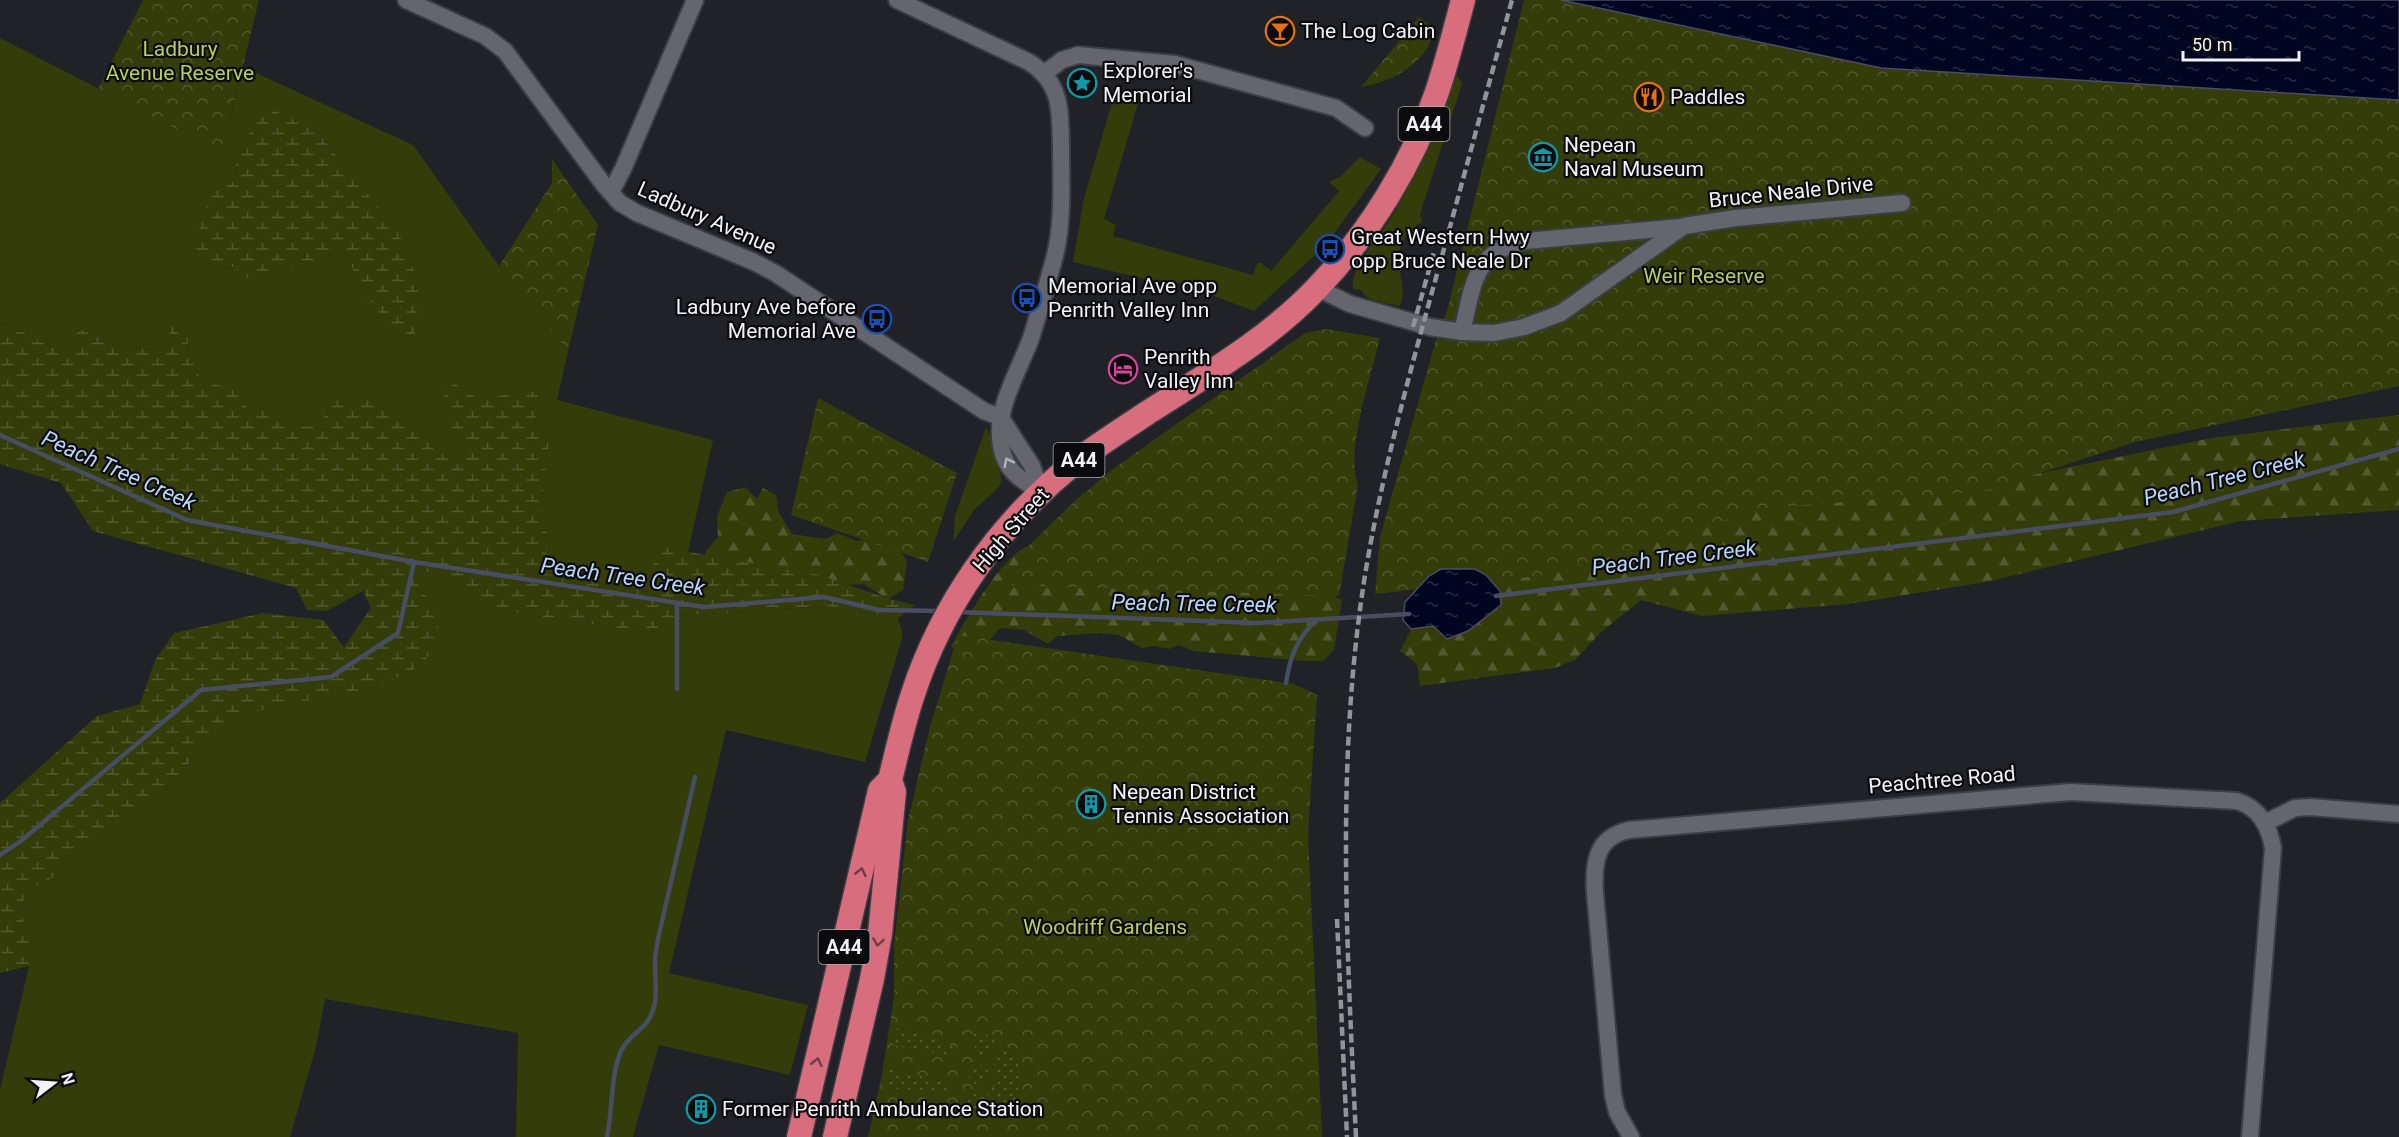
<svg xmlns="http://www.w3.org/2000/svg" width="2399" height="1137" font-family="Roboto,sans-serif">
	<defs>
		<pattern id="forest-firs" width="22" height="20" patternUnits="userSpaceOnUse" patternTransform="scale(1.5)"><rect width="22" height="20" fill="#343c0a"/><path d="M5 1l3.5 6h-7zM16 11l3.5 6h-7z" fill="#52592e"/></pattern>
		<pattern id="wetland-marsh" width="20" height="14" patternUnits="userSpaceOnUse" patternTransform="scale(1.5)"><rect width="20" height="14" fill="#343c0a"/><path d="M1 5h8M5 5V1M11 12h8M15 12V8" fill="none" stroke="#52592e"/></pattern>
		<pattern id="park-crowns" width="20" height="18" patternUnits="userSpaceOnUse" patternTransform="scale(1.5)"><rect width="20" height="18" fill="#343c0a"/><path d="M2 6a3 3 0 1 1 6 0M12 15a3 3 0 1 1 6 0" fill="none" stroke="#52592e"/></pattern>
		<pattern id="garden-dots" width="8" height="8" patternUnits="userSpaceOnUse" patternTransform="scale(1.5)"><rect width="8" height="8" fill="#343c0a"/><path d="M2 2h.1M6 6h.1" fill="none" stroke="#52592e" stroke-width="1.8" stroke-linecap="round"/></pattern>
		<pattern id="water-ripples" width="26" height="14" patternUnits="userSpaceOnUse" patternTransform="scale(1.5)"><rect width="26" height="14" fill="#000622"/><path d="M2 4q2-2 4 0t4 0M15 11q2-2 4 0t4 0" fill="none" stroke="#262b43"/></pattern>
	</defs>
	<rect width="100%" height="100%" fill="#212128"/>
	<g fill="#343c0a" fill-rule="evenodd">
		<path d="M0 38 222 152 243 67 413 145 499 266 568 351 557 400 713 440 688 552 656 546 650 592 541 573 549 543 541 504 549 444 535 423 539 392 521 391 480 400 454 383 450 424 465 451 457 465 375 395 329 429 303 426 263 409 246 407 205 388 187 351 189 333 174 318 166 349 120 348 89 331 77 329V345L60 351 13 327 0 323ZM247 122 317 131 351 175 364 292 342 247 316 263 218 268 214 190 235 181 236 161 250 142Z"/>
		<path d="M1451 75 1458 76 1462 84 1420 214 1422 223 1417 224 1415 230 1407 233 1398 254 1403 295 1400 306C1388 303 1366 302 1361 290L1353 289C1349 269 1378 238 1389 221 1418 177 1433 123 1451 75Z"/>
		<polygon points="1147,90 1139,100 1104,219 1116,225 1113,236 1253,275 1257,263 1261,263 1271,271 1339,191 1329,182 1341,176 1360,157 1381,169 1325,246 1254,311 1180,283 1154,281 1073,262 1084,198 1115,92"/>
		<polygon points="986,427 990,436 1002,481 996,490 974,510 953,542 955,516"/>
		<polygon points="420,571 450,576 504,611 651,633 676,616 828,606 898,618 903,635 865,762 726,730 669,973 808,1005 790,1075 659,1045 633,1137 516,1137 518,1033 325,999 316,1047 290,1137 0,1137 0,1090 29,966 32,941 20,912 27,891 56,876 56,867 85,851 171,786 208,738 247,712 380,686 434,603 419,589"/>
	</g>
	<g fill="url(#forest-firs)">
		<polygon points="2399,415 2399,510 2241,521 1986,582 1849,604 1702,616 1641,600 1600,633 1576,659 1555,668 1420,686 1417,664 1400,651 1411,629 1484,617 1501,605 1486,575 1491,518 2036,474 2211,438"/>
		<polygon points="745,487 757,499 763,488 776,495 779,513 792,534 826,539 837,533 857,541 874,537 893,542 907,561 903,590 888,599 863,584 842,585 711,576 705,552 718,537 717,516 727,492"/>
		<path d="M1040 544 1328 593 1342 600 1334 650 1323 661H1305L1193 651 1179 645 1169 649 1154 646 1142 648 1119 635 1097 633 1057 636 1048 644 1024 630 1000 628 980 651 959 655 951 646C966 620 999 560 1026 547 1030 545 1036 545 1040 544Z"/>
	</g>
	<g fill="url(#wetland-marsh)">
		<polygon points="267,107 317,131 351,175 397,229 419,284 414,343 399,339 364,292 342,247 316,263 289,265 267,283 243,277 235,267 218,268 195,258 200,225 214,190 235,181 236,161 250,142 247,122"/>
		<polygon points="174,317 189,333 187,351 205,388 214,384 244,392 246,407 263,409 303,426 328,429 322,410 335,398 360,403 375,395 457,465 465,451 450,424 442,386 454,383 480,400 521,391 539,392 535,423 549,444 541,504 549,543 541,573 649,592 656,546 819,575 890,599 915,605 898,618 828,606 676,616 651,633 504,611 450,576 421,571 419,589 434,603 440,638 422,665 380,686 247,713 208,738 171,786 85,851 56,867 56,876 27,891 20,912 32,941 29,966 0,973 0,803 97,716 140,704 155,660 174,633 263,613 323,620 344,647 371,608 363,591 327,611 307,610 296,588 93,531 61,483 0,464 0,323 13,327 60,351 77,345 77,329 89,331 120,348 165,349"/>
	</g>
	<g fill="url(#park-crowns)">
		<polygon points="143,0 259,0 222,152 98,89"/>
		<polygon points="1524,0 1561,0 1881,68 2399,100 2399,386 2135,442 1986,491 1765,508 1546,575 1375,594 1380,537 1435,343 1447,311"/>
		<path d="M1419 17 1435 28C1427 63 1395 81 1361 87Z"/>
		<polygon points="552,159 598,225 568,351 499,266 552,183"/>
		<path d="M1326 329 1380 338C1371 376 1345 451 1358 485L1339 596 1009 585 1025 549 1074 502 1113 469 1305 333Z"/>
		<polygon points="818,398 957,473 928,562 791,515"/>
		<polygon points="958,635 1294,684 1317,695 1308,833 1322,1137 868,1137 882,1074 894,997 894,945 908,820 930,727"/>
	</g>
	<g fill="url(#garden-dots)">
		<polygon points="898,1026 957,1047 955,1057 893,1045"/>
		<polygon points="971,1034 984,1034 997,1038 986,1056 977,1055"/>
		<path d="M1003 1043C1029 1066 1025 1101 992 1114L987 1093C1000 1084 1000 1073 991 1060Z"/>
		<circle cx="979" cy="1075" r="10"/>
		<polygon points="888,1069 950,1082 951,1092 884,1088"/>
		<polygon points="972,1093 979,1095 983,1116 960,1112"/>
	</g>
	<g fill="url(#water-ripples)" stroke="#494d62" stroke-width="1.5">
		<polygon points="1561,0 2399,0 2399,100 1881,68"/>
		<polygon points="1441,569 1475,569 1486,575 1500,591 1501,605 1468,631 1447,639 1433,626 1411,629 1403,620 1405,602 1429,576"/>
	</g>
	<g fill="none" stroke-linecap="round" stroke-linejoin="round">
		<g stroke="#494d62" stroke-width="4.5">
			<polyline points="0,435 187,520 414,562 704,607 824,597 879,610 941,611"/>
			<polyline points="1496,596 2173,512 2399,449"/>
			<polyline points="959,612 1257,623 1409,614"/>
			<path d="M1286 683C1290 657 1297 637 1317 620"/>
			<polyline points="677,689 677,603"/>
			<polyline points="0,855 21,841 201,690 331,677 398,633 414,562"/>
			<path d="M607 1137C613 1110 610 1077 621 1051 630 1031 649 1032 655 1003 657 990 655 976 655 962 655 954 657 947 658 939L695 777"/>
		</g>
		<g stroke="#3d3e43" stroke-width="20">
			<g id="minor">
				<polyline points="406,0 485,36 505,51 604,185 620,203 637,213 754,262 775,273 984,411 1000,417"/>
				<path d="M897 0 1029 62C1062 83 1060 110 1061 146 1061 185 1064 225 1053 263 1046 288 1039 313 1031 338 1020 369 998 403 1000 437 1002 468 1017 478 1041 492"/>
				<polyline points="1045,73 1062,60 1078,55 1175,64 1336,108 1365,128"/>
				<polyline points="611,192 623,169 695,0"/>
				<polyline points="1317,288 1350,304 1430,327 1462,332 1494,333 1524,327 1561,313 1684,226 1736,218 1902,203"/>
				<path d="M1462 332C1473 287 1473 250 1526 241L1681 227"/>
				<polyline points="1001,418 1032,466 1041,492"/>
				<polyline points="2265,823 2295,808 2310,807 2399,814"/>
				<path d="M1631 1137 1617 1112 1613 1095 1595 893C1593 863 1596 837 1629 830L2070 792 2237 801C2259 808 2269 825 2273 848L2250 1137"/>
			</g>
		</g>
		<g stroke="#3d3e43" stroke-width="27">
			<g id="highway">
				<polyline points="799,1137 880,790 889,781"/>
				<path d="M835 1137 872 979 880 934 894 792 890 780C897 752 903 724 912 697 941 606 999 524 1073 464 1096 446 1122 430 1147 413 1206 375 1269 339 1317 288 1369 234 1413 163 1437 92 1447 62 1455 31 1463 0"/>
			</g>
		</g>
		<use href="#minor" stroke="#65656d" stroke-width="16"/>
		<use href="#highway" stroke="#d86d7d" stroke-width="24"/>
		<g stroke="#939399" stroke-width="4.5" stroke-dasharray="9 4.5" stroke-linecap="butt">
			<polyline points="1413,327 1434,252"/>
			<polyline points="1337,919 1347,1137"/>
			<path d="M1356 1137C1347 947 1335 757 1366 569 1382 475 1407 383 1432 292 1459 195 1485 97 1512 0"/>
		</g>
	</g>
	<defs><path id="oneway-chevron" d="M-2-3.5L2.5 0L-2 3.5" fill="none" stroke-width="1.6" stroke-linecap="round" stroke-linejoin="round" transform="scale(1.5)"/></defs>
	<use stroke="#b3b3b9" href="#oneway-chevron" transform="translate(1008 462) rotate(-117)"/>
	<g stroke="#723c46">
		<use href="#oneway-chevron" transform="translate(861 872) rotate(-77)"/>
		<use href="#oneway-chevron" transform="translate(878 942) rotate(99)"/>
		<use href="#oneway-chevron" transform="translate(817 1062) rotate(-77)"/>
	</g>
	<defs>
		<g id="bar-ring" transform="scale(1.5)"><circle r="9.5" fill="#0b0b0e" stroke="#e8710a" stroke-width="1.5"/><path d="M-6-5H6L.8 .8V4.5H3.5V6h-7V4.5H-.8V.8Z" fill="#e8710a"/></g>
		<g id="sight-ring" transform="scale(1.5)"><circle r="9.5" fill="#0b0b0e" stroke="#0f9aa8" stroke-width="1.5"/><path d="M0-6L1.8-2.2L6-1.7L2.9 1.2L3.7 5.4L0 3.3L-3.7 5.4L-2.9 1.2L-6-1.7L-1.8-2.2Z" fill="#0f9aa8"/></g>
		<g id="restaurant-ring" transform="scale(1.5)"><circle r="9.5" fill="#0b0b0e" stroke="#e8710a" stroke-width="1.5"/><path d="M-5-6h1v4h1v-4h1v4h1v-4h1v5L-1.5 .5V6h-2V.5L-5-1ZM5-6V6H3V1.5H1.5Q1.5-4 5-6Z" fill="#e8710a"/></g>
		<g id="museum-ring" transform="scale(1.5)"><circle r="9.5" fill="#0b0b0e" stroke="#0f9aa8" stroke-width="1.5"/><path d="M0-6L6-3V-2H-6V-3ZM-5-1h2V3h-2ZM-1-1h2V3h-2ZM3-1h2V3H3ZM-6 4H6V6H-6Z" fill="#0f9aa8"/></g>
		<g id="bus-ring" transform="scale(1.5)"><circle r="9.5" fill="#0b0b0e" stroke="#1a4fb4" stroke-width="1.5"/><path d="M-5-6H5V4H4V6H2V4H-2V6H-4V4H-5ZM-3.5-4V0h7V-4ZM-3.5 1.2v1.5H-2V1.2ZM2 1.2v1.5H3.5V1.2Z" fill="#1a4fb4"/></g>
		<g id="hotel-ring" transform="scale(1.5)"><circle r="9.5" fill="#0b0b0e" stroke="#d1479c" stroke-width="1.5"/><path d="M-6-4.5h1.5V1H6V5H4.5V3h-9V5H-6ZM-4 0a1.8 1.8 0 1 1 3.6 0ZM.5 0V-2.5h3Q6-2.5 6 0Z" fill="#d1479c"/></g>
		<g id="building-ring" transform="scale(1.5)"><circle r="9.5" fill="#0b0b0e" stroke="#0f9aa8" stroke-width="1.5"/><path d="M-4-6H4V6H1V3H-1V6H-4ZM-2.5-4.3h1.7v1.8h-1.7ZM.8-4.3h1.7v1.8H.8ZM-2.5-1h1.7V.8h-1.7ZM.8-1h1.7V.8H.8Z" fill="#0f9aa8"/></g>
	</defs>
	<g fill-rule="evenodd">
		<use href="#bar-ring" x="1280" y="31"/>
		<use href="#sight-ring" x="1082" y="83"/>
		<use href="#restaurant-ring" x="1649" y="97"/>
		<use href="#museum-ring" x="1543" y="157"/>
		<use href="#bus-ring" x="1330" y="249"/>
		<use href="#bus-ring" x="1027" y="298"/>
		<use href="#bus-ring" x="877" y="319"/>
		<use href="#hotel-ring" x="1123" y="369"/>
		<use href="#building-ring" x="1091" y="804"/>
		<use href="#building-ring" x="701" y="1109"/>
	</g>
	<g text-anchor="middle" stroke-width="4.5" stroke-linejoin="round" paint-order="stroke">
		<g fill="#0b0b0e" stroke="#adadb1" stroke-width="1.5">
			<rect x="1398.5" y="107" width="51" height="34" rx="4.5"/>
			<rect x="1053.5" y="443" width="51" height="34" rx="4.5"/>
			<rect x="818.5" y="930" width="51" height="34" rx="4.5"/>
		</g>
		<g font-size="20" font-weight="bold" fill="#f3f3f7">
			<text x="1424" y="131">A44</text>
			<text x="1079" y="467">A44</text>
			<text x="844" y="954">A44</text>
		</g>
		<g font-size="21" fill="#f3f3f7" stroke="#0b0b0e" text-anchor="start">
			<text x="1301" y="38">The Log Cabin</text>
			<text x="1103" y="78">Explorer's<tspan x="1103" dy="24">Memorial</tspan></text>
			<text x="1670" y="104">Paddles</text>
			<text x="1564" y="152">Nepean<tspan x="1564" dy="24">Naval Museum</tspan></text>
			<text x="1351" y="244">Great Western Hwy<tspan x="1351" dy="24">opp Bruce Neale Dr</tspan></text>
			<text x="1048" y="293">Memorial Ave opp<tspan x="1048" dy="24">Penrith Valley Inn</tspan></text>
			<text x="856" y="314" text-anchor="end">Ladbury Ave before<tspan x="856" dy="24">Memorial Ave</tspan></text>
			<text x="1144" y="364">Penrith<tspan x="1144" dy="24">Valley Inn</tspan></text>
			<text x="1112" y="799">Nepean District<tspan x="1112" dy="24">Tennis Association</tspan></text>
			<text x="722" y="1116">Former Penrith Ambulance Station</text>
		</g>
		<g font-size="21" fill="#b9ce58" stroke="#0b0b0e">
			<text x="180" y="56">Ladbury<tspan x="180" dy="24">Avenue Reserve</tspan></text>
			<text x="1704" y="283">Weir Reserve</text>
			<text x="1105" y="934">Woodriff Gardens</text>
		</g>
		<g font-size="21" fill="#f3f3f7" stroke="#0b0b0e">
			<text transform="translate(1791 192) rotate(-6)" y="7">Bruce Neale Drive</text>
			<text transform="translate(707 218) rotate(24)" y="7">Ladbury Avenue</text>
			<text transform="translate(1011 530) rotate(-49)" y="7">High Street</text>
			<text transform="translate(1942 780) rotate(-5)" y="7">Peachtree Road</text>
		</g>
		<g font-size="22" font-style="italic" fill="#b8d6f9" stroke="#0b0b0e">
			<text transform="translate(119 470) rotate(24)" y="8">Peach Tree Creek</text>
			<text transform="translate(2224 478) rotate(-14)" y="8">Peach Tree Creek</text>
			<text transform="translate(1674 557) rotate(-7)" y="8">Peach Tree Creek</text>
			<text transform="translate(623 576) rotate(8)" y="8">Peach Tree Creek</text>
			<text transform="translate(1194 603) rotate(1)" y="8">Peach Tree Creek</text>
		</g>
	</g>
	<g transform="translate(54 1083) rotate(73)" stroke="#0b0b0e" stroke-width="4.5" paint-order="stroke">
	<path d="M0-4.5L10 22L0 15L-10 22Z" fill="#f3f3f7"/>
	<text y="-9" font-size="16" font-weight="bold" text-anchor="middle" fill="#f3f3f7">N</text>
	</g>
	<path d="M2183 51v9h116v-9" fill="none" stroke="#f3f3f7" stroke-width="3"/>
	<text x="2192" y="51" font-size="18" fill="#f3f3f7" stroke="#0b0b0e" stroke-width="4.5" paint-order="stroke">50 m</text>
</svg>
